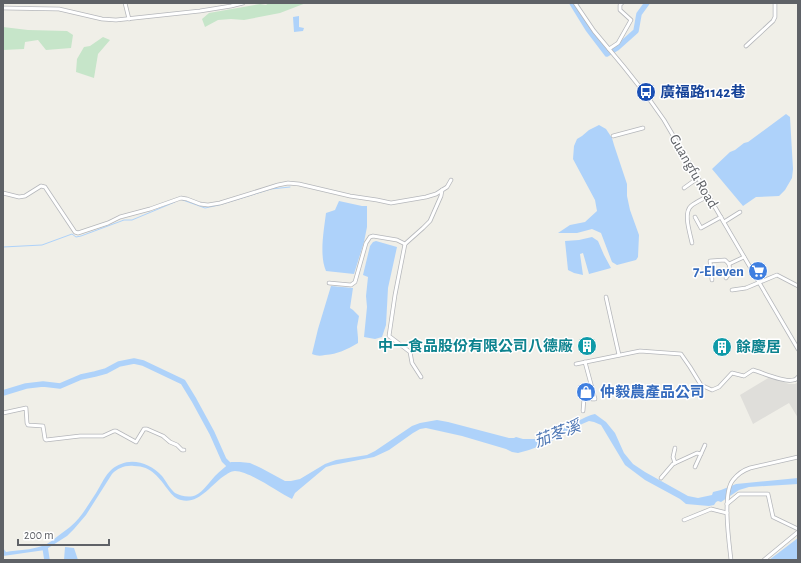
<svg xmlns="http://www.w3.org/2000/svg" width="801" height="563" font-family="'Alegreya Sans','Noto Sans TC',sans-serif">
	<rect width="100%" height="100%" fill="#f0efe8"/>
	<polygon fill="#dfdeda" points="770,377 789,384 795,384 798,382 798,418 789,403 753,424 740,395"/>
	<g fill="#c6e5c9">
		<polygon points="269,3 306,3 280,13 244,20 231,19 218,20 205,27 202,19 209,13 260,4 266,5"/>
		<polygon points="3,27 28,30 67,31 73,35 71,48 46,50 38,40 25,42 24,49 3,50"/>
		<polygon points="103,37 110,40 98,54 94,78 76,72 77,59 84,47 90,46"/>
	</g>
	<g fill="#aed2fa">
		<polygon points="299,16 299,27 304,28 303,31 294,32 293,17"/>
		<polygon points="786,114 790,117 792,152 793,169 792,178 785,190 779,196 756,197 743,206 712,169 730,152 735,150 744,143 748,142"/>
		<polygon points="599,125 606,129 612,138 614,145 627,184 627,196 630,210 639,235 638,257 636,260 617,265 612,262 601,233 592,229 577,233 558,233 570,225 585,222 597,211 595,200 573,159 574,146 577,139 582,136 589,130"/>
		<path d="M339 201 362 206H367V227L364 242 354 274 326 271C319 255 324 230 326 213L335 210Z"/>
		<polygon points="592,237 598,241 604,255 611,268 589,274 583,253 580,254 583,275 574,273 568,270 565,241 579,240"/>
		<polygon points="376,241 397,247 388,288 386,325 382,337 375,339 364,337 367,307 366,296 368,277 363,275 370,246 373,242"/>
		<path d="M331 286 353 288 350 308 353 310 359 316 357 327 358 338V343C346 350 338 354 325 355 320 356 317 356 312 354L318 329Z"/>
		<path d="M595 414 606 422 615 433 624 453 633 464 645 472 688 496 698 498 712 495 713 492 721 490 736 484 798 478V484L749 487 739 490 721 502 718 501 716 502 714 505 709 506 686 504 680 499 645 480 625 465 601 425 594 422 589 421 582 424 548 443 529 450 518 453 512 452 506 449 462 436 426 428 420 429 413 433 389 450 374 457 333 465 326 467 295 493 292 499C278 492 249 471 235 471 231 471 227 474 224 476 211 485 198 505 181 500 176 499 172 495 169 491 159 478 152 466 134 466 125 465 118 468 112 474L86 515 74 529 67 536 45 550 3 556V548L6 552C18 550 31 550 42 546 48 544 53 540 58 536 62 533 66 530 70 527 81 518 88 505 96 493 103 482 107 469 121 464 135 458 152 465 162 476 166 481 170 489 175 493 180 496 190 498 196 495 203 492 210 481 215 476 220 471 226 466 231 462H240L250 463 261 468 285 481H291L300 479 325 464 336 460 367 455 375 451 412 426 420 423 437 420 448 422 509 438H514L516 437 523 439H538L550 435 586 417 591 415Z"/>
		<polygon points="798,538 798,560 769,560"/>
		<polygon points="65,547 74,548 78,560 64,560"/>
	</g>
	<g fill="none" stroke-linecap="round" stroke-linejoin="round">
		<g stroke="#aed2fa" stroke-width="1">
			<polyline points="180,199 205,208 219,205 271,189 290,187"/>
			<polyline points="3,247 42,245 72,234 76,237 81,236 124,220 132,220 175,202"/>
		</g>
		<g stroke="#aed2fa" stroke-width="5.5">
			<polyline points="572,3 588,29 607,54 617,48 636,31 639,14 647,3"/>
			<polyline points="3,393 26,386 43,384 60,386 81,377 95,374 106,371 119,364 134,361 143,363 183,382 194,400 212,433 224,460 231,467"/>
			<polyline points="45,547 47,560"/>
		</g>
		<g stroke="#b5b7bb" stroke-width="4.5">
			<g id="minor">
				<polyline points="125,3 129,19"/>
				<polyline points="575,3 594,31 624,67 647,96 664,120 798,349"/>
				<polyline points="3,8 59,9 102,19 116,20 200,11 231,6 243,3"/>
				<polyline points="746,46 773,21 775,17 775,3"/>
				<polyline points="609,49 618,43 631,20 620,10 620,5 622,3"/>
				<polyline points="613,136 643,128"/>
				<polyline points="684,188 698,178"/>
				<polyline points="3,193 19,197 25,196 41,186 45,187 75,232 78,233 108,223 120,217 150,209 181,198 187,199 200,204 208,205 220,203 278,185 288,183 299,184 350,196 377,200 391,203 426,197 436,194 447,187 451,180"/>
				<polyline points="695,217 701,228 721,217"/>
				<polyline points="724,222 740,212"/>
				<path d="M692 243C690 233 683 213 691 206 696 202 703 199 708 196"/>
				<polyline points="729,264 744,257"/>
				<polyline points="726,278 730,272 729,264"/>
				<polyline points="712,280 710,261 725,260 729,264"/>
				<polyline points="329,283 351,285 355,282 366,243 370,237 373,236 397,240 405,244"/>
				<polyline points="732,290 746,288 777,275 798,286"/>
				<polyline points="606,297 619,355"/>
				<path d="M576 364 640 351 681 354 690 367 701 385 712 390 719 387 732 373 744 376 753 370C761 372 785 383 793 380 796 380 796 379 798 377"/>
				<polyline points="421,377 412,363 410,352 389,336 395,295 405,244 423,228 430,221 441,196 442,190"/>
				<polyline points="583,411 584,398 586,396 592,399 595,399 585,362"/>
				<polyline points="3,413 26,408 27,423 28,425 43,426 45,439 46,440 80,436 103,436 114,431 116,431 136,442 144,429 147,429 163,436 170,442 177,445 182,450 184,450"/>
				<polyline points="675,448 673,457 675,463"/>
				<polyline points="695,467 705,445"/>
				<polyline points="661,478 673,464 697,453 701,454"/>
				<polyline points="727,504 739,494 768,494 773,517 798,529"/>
				<polyline points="684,520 711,509 727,513"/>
				<path d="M731 560C729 542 722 493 733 480 737 475 744 470 750 468L798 457"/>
				<polyline points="764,560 798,532"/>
			</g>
		</g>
		<use href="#minor" stroke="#fff" stroke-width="3"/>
	</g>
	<defs>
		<g id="bus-disc" transform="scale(1)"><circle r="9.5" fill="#1a4fb4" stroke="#fff"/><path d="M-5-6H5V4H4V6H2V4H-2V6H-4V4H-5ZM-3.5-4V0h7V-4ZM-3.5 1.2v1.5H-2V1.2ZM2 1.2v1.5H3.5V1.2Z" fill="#fff"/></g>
		<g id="supermarket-disc" transform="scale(1)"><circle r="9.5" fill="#3f7fe0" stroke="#fff"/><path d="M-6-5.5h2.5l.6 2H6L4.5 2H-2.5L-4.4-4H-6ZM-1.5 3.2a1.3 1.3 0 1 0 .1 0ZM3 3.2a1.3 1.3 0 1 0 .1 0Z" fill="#fff"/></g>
		<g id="building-disc" transform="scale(1)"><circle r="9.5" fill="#0f9aa8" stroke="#fff"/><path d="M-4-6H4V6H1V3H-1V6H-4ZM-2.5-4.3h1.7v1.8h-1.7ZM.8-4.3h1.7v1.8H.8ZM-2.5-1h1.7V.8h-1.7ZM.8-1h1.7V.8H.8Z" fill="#fff"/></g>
		<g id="shop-disc" transform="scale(1)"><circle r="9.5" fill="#3f7fe0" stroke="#fff"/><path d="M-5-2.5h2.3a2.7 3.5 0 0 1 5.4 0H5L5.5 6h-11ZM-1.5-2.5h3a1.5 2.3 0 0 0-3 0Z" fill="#fff"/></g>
	</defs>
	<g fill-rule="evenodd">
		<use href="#bus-disc" x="646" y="92"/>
		<use href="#supermarket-disc" x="758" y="271"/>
		<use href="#building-disc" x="587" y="346"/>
		<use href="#building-disc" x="722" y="347"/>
		<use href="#shop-disc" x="586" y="392"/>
	</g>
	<g text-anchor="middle" stroke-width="3" stroke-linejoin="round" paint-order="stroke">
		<g font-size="15" font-weight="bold" fill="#164399" stroke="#fff" text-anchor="start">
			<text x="660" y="97">廣福路1142巷</text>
		</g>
		<g font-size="15" fill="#5f6267" stroke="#fff">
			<text transform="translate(694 171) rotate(60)" y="5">Guangfu Road</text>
		</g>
		<g font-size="15" font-weight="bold" fill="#366cbe" stroke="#fff" text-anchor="end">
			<text x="744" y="276">7-Eleven</text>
			<text x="600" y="397" text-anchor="start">仲毅農產品公司</text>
		</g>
		<g font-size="15" font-weight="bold" fill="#0d838f" stroke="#fff" text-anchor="end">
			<text x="573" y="351">中一食品股份有限公司八德廠</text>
			<text x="736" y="352" text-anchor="start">餘慶居</text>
		</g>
		<g font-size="16" font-style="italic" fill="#4e77b4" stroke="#fff">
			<text transform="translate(557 433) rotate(-21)" y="6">茄苳溪</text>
		</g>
	</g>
	<rect width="801" height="563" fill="none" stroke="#5f6267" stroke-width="8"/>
	<path d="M18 539v6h91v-6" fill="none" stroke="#5f6267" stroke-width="2"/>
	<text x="24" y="539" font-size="12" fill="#5f6267" stroke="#ffffff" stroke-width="3" paint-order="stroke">200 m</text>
</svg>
